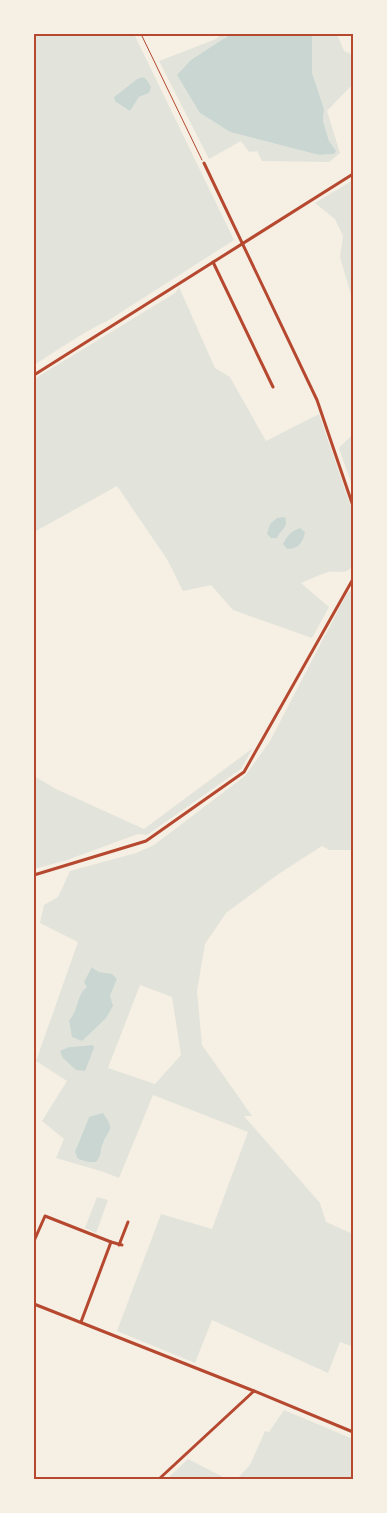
<svg xmlns="http://www.w3.org/2000/svg" width="387" height="1513" font-family="'Varela Round',sans-serif">
	<rect width="100%" height="100%" fill="#f6efe4"/>
	<g fill="#e2e4dc" fill-rule="evenodd">
		<path d="M34 34H134L234 240 109 320C83 332 58 350 34 365ZM142 77 149 93 139 97 130 111 114 97 137 79Z"/>
		<polygon points="222,34 231,34 224,38 200,113 230,132 319,155 334,154 335,151 329,141 323,121 324,109 311,73 312,34 337,34 344,51 353,55 353,84 327,111 340,153 329,162 262,161 257,151 249,152 241,141 209,159 159,61 216,39"/>
		<polygon points="353,180 353,302 340,257 343,236 335,219 315,203"/>
		<path d="M179 287 215 368 230 377 266 441 319 414 353 513V565C346 576 338 570 328 572 319 575 310 579 301 583L329 607 312 638 233 610 211 585 183 591 167 559 117 486 36 531 34 529V379L175 293Z"/>
		<polygon points="353,434 353,488 339,448"/>
		<path d="M353 588V850H329L322 846 277 875 226 913 205 944 197 991 202 1045 252 1116H244L320 1203 326 1222 353 1234V1340L351 1346 340 1342 328 1373 212 1320 195 1363 117 1331 161 1214 212 1229 248 1132 153 1095 119 1178 104 1172 56 1158 64 1139 42 1121 67 1081 36 1061 78 942 40 923 44 905 58 897 70 871 136 853 154 845 245 776 270 741 346 595ZM93 967 99 972 117 979 110 996 69 1020C83 1007 88 985 93 967ZM140 985 172 997 181 1055 155 1084 108 1068ZM92 1045 76 1070 69 1047ZM89 1117 106 1138 102 1143 79 1142Z"/>
		<polygon points="253,748 241,769 147,835 138,834 67,860 34,869 34,776 56,789 144,829"/>
		<polygon points="97,1197 108,1200 96,1233 85,1228"/>
		<polygon points="284,1410 353,1439 353,1479 237,1479 250,1465 265,1431 269,1432"/>
		<polygon points="188,1459 227,1479 167,1479"/>
	</g>
	<g fill="#c9d6d2">
		<polygon points="231,34 312,34 312,73 324,109 323,121 329,141 336,151 334,154 319,155 230,132 200,113 177,75 191,60"/>
		<polygon points="142,77 146,79 151,87 149,93 139,97 130,111 115,101 114,97 137,79"/>
		<path d="M285 517C289 528 280 530 277 538H271L267 534 270 524 277 518Z"/>
		<path d="M300 528 305 532C303 542 299 549 287 549L283 544C287 536 291 531 300 528Z"/>
		<path d="M92 967 99 972 112 974 117 979 110 996 113 1006 106 1018 82 1041 72 1037 69 1020C79 1011 76 995 87 987L84 982Z"/>
		<polygon points="93,1045 94,1048 85,1071 76,1070 63,1058 60,1051 69,1047"/>
		<path d="M103 1113C115 1131 110 1127 103 1143 99 1151 103 1153 96 1162H89L78 1159 75 1152 89 1117Z"/>
	</g>
	<g fill="none" stroke-linecap="round" stroke-linejoin="round">
		<polyline stroke="#b5482f" stroke-width="1" points="141,34 202,160"/>
		<g stroke="#b5482f" stroke-width="3">
			<polyline points="204,163 317,400 353,506"/>
			<polyline points="213,262 273,387"/>
			<polyline points="34,375 353,174"/>
			<polyline points="34,875 146,841 244,772 353,579"/>
			<polyline points="34,1241 45,1216 111,1242 81,1322"/>
			<polyline points="111,1242 122,1245"/>
			<polyline points="119,1245 128,1222"/>
			<polyline points="34,1304 254,1391 353,1432"/>
			<polyline points="159,1479 254,1391"/>
		</g>
	</g>
	<rect width="387" height="1513" fill="none" stroke="#f6efe4" stroke-width="70"/>
	<rect x="35" y="35" width="317" height="1443" fill="none" stroke="#b5482f" stroke-width="2"/>
</svg>
